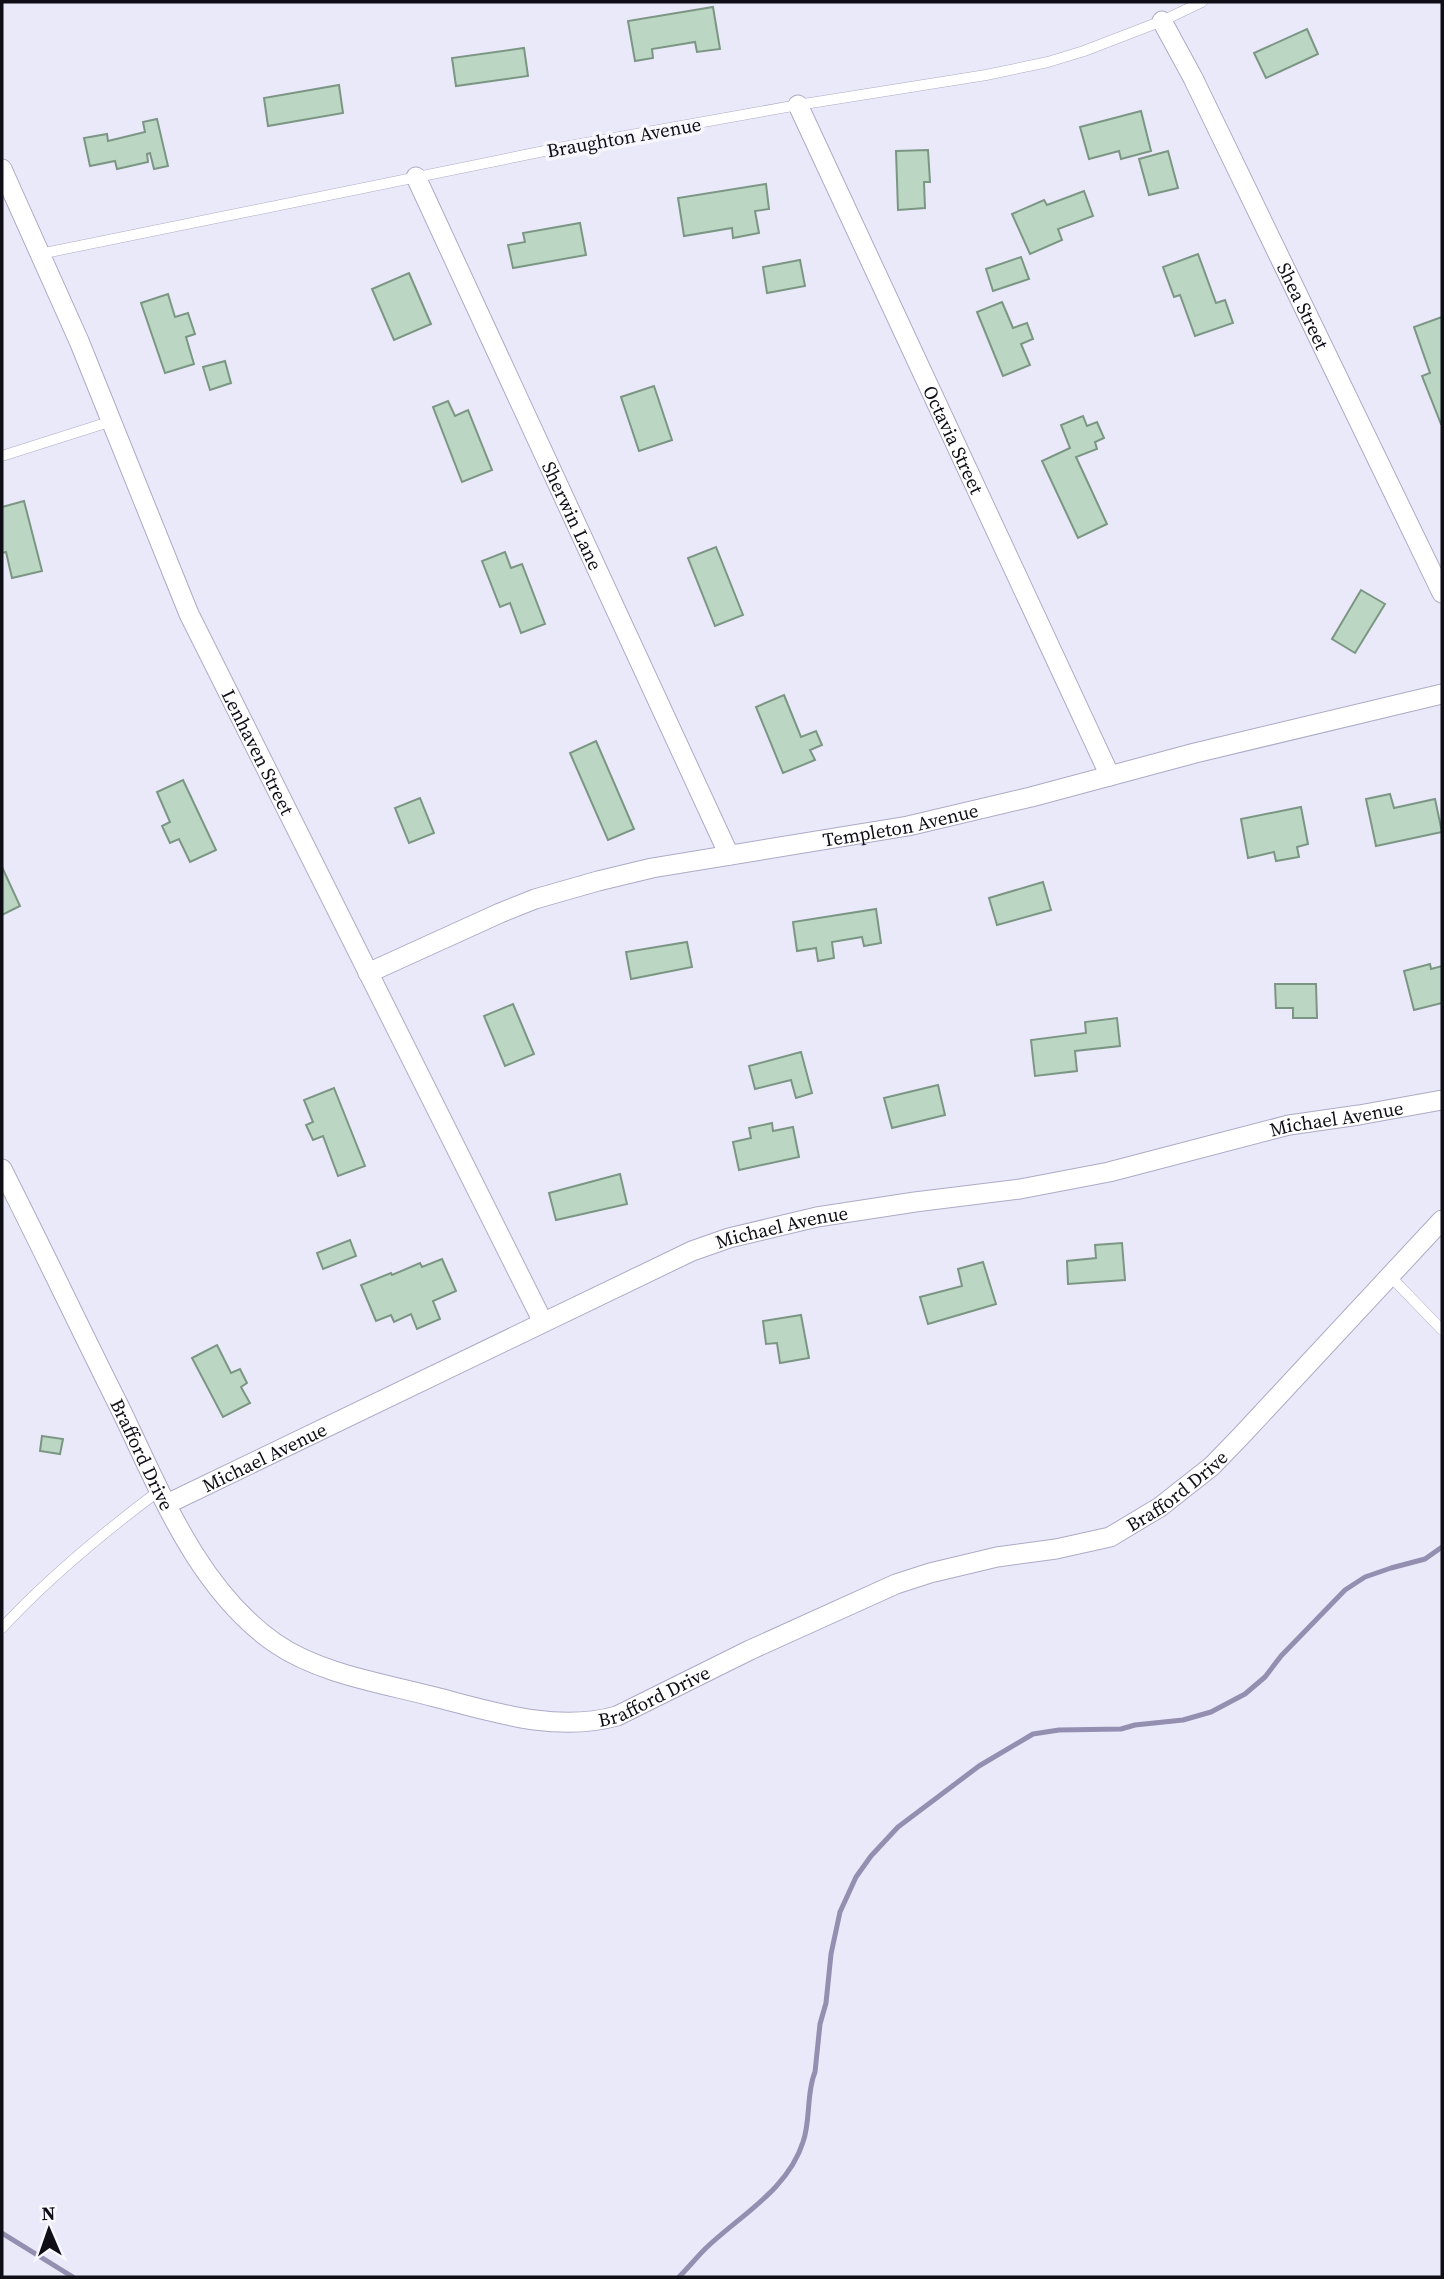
<svg xmlns="http://www.w3.org/2000/svg" width="1444" height="2279" font-family="'Source Serif 4',serif">
	<rect width="100%" height="100%" fill="#eae9fa"/>
	<g fill="none" stroke-linecap="round" stroke-linejoin="round">
		<g stroke="#948fb1" stroke-width="5">
			<polyline points="2,2233 73,2277"/>
			<path d="M679 2277C688 2268 696 2258 705 2249 739 2216 788 2190 803 2142 811 2120 806 2093 815 2072L820 2024 826 2003 831 1954 840 1912 856 1877 871 1856 898 1827 979 1766 1033 1734 1059 1730 1121 1729 1135 1725 1183 1720 1211 1712 1245 1694 1265 1677 1281 1656 1345 1590 1365 1577 1391 1568 1425 1559 1442 1547"/>
		</g>
	</g>
	<g fill="#bbd7c3" stroke="#7c9684" stroke-width="2">
		<polygon points="713,7 720,49 697,52 695,42 652,49 653,58 635,61 628,21"/>
		<polygon points="1307,29 1318,54 1266,78 1254,53"/>
		<polygon points="524,48 528,76 456,86 452,58"/>
		<polygon points="339,85 343,113 268,126 264,98"/>
		<polygon points="1141,111 1151,151 1121,159 1119,151 1089,159 1080,127"/>
		<polygon points="157,119 168,166 154,169 150,153 147,154 148,162 117,169 115,161 90,166 84,138 107,134 108,141 145,132 143,122"/>
		<polygon points="928,150 930,182 924,182 925,208 898,210 896,151"/>
		<polygon points="1168,151 1178,188 1149,195 1139,159"/>
		<polygon points="766,184 769,209 755,211 759,233 733,238 732,228 684,236 678,198"/>
		<polygon points="1084,191 1093,216 1058,229 1062,240 1030,254 1012,214 1044,200 1047,205"/>
		<polygon points="580,223 586,255 513,268 508,245 525,242 523,233"/>
		<polygon points="1198,254 1216,303 1225,300 1233,323 1195,336 1180,295 1174,297 1163,267"/>
		<polygon points="1021,257 1029,279 993,291 986,269"/>
		<polygon points="800,260 805,286 767,293 763,267"/>
		<polygon points="409,273 431,324 394,340 372,289"/>
		<polygon points="168,294 175,317 188,313 195,334 186,337 194,364 165,373 141,303"/>
		<polygon points="1002,302 1013,328 1027,323 1033,339 1021,344 1030,365 1003,376 977,312"/>
		<polygon points="1442,317 1442,424 1441,424 1422,376 1430,373 1414,327"/>
		<polygon points="225,361 231,383 210,390 203,367"/>
		<polygon points="654,386 672,440 639,451 621,397"/>
		<polygon points="448,401 455,416 468,410 492,470 462,482 433,407"/>
		<polygon points="1083,416 1087,426 1097,422 1104,438 1095,442 1097,449 1076,457 1107,524 1078,538 1042,461 1070,448 1061,425"/>
		<polygon points="24,501 42,571 12,578 6,552 2,553 2,507"/>
		<polygon points="716,547 743,615 715,626 688,558"/>
		<polygon points="505,552 511,568 522,564 545,624 521,633 510,603 500,607 482,561"/>
		<polygon points="1361,590 1385,604 1355,653 1332,639"/>
		<polygon points="784,695 801,737 816,731 822,745 810,750 815,760 783,773 756,707"/>
		<polygon points="596,741 634,829 608,840 570,753"/>
		<polygon points="183,780 216,850 190,862 179,839 170,843 162,826 170,822 157,792"/>
		<polygon points="1390,794 1394,808 1435,799 1442,832 1376,846 1366,799"/>
		<polygon points="420,798 434,833 409,843 395,808"/>
		<polygon points="1301,807 1308,844 1297,847 1299,857 1276,861 1274,852 1248,858 1241,819"/>
		<polygon points="2,867 20,906 2,915"/>
		<polygon points="1043,882 1051,910 997,925 989,898"/>
		<polygon points="876,909 881,943 864,946 862,937 832,942 834,958 818,961 816,948 797,951 793,922"/>
		<polygon points="687,942 692,967 631,979 626,952"/>
		<polygon points="1430,964 1431,969 1442,966 1442,1003 1414,1010 1404,971"/>
		<polygon points="1275,984 1316,984 1317,1018 1293,1018 1293,1008 1276,1008"/>
		<polygon points="513,1004 534,1054 505,1066 484,1016"/>
		<polygon points="1117,1018 1120,1046 1075,1051 1077,1071 1035,1076 1031,1040 1086,1033 1085,1022"/>
		<polygon points="801,1052 812,1093 796,1098 791,1080 755,1089 749,1066"/>
		<polygon points="938,1085 945,1115 892,1128 884,1098"/>
		<polygon points="334,1088 365,1166 338,1176 323,1136 313,1140 306,1125 313,1122 304,1100"/>
		<polygon points="772,1123 773,1131 793,1127 799,1157 739,1170 733,1142 751,1138 749,1128"/>
		<polygon points="620,1174 627,1204 556,1220 549,1193"/>
		<polygon points="350,1240 356,1256 323,1269 317,1253"/>
		<polygon points="1122,1243 1125,1280 1068,1284 1067,1261 1096,1258 1095,1245"/>
		<polygon points="442,1259 456,1291 433,1301 440,1319 417,1329 411,1314 394,1322 391,1315 376,1321 361,1285 391,1273 392,1275 420,1263 422,1267"/>
		<polygon points="983,1262 996,1304 928,1324 920,1297 962,1286 958,1269"/>
		<polygon points="801,1315 809,1358 780,1363 777,1343 766,1344 763,1321"/>
		<polygon points="217,1345 231,1373 240,1369 247,1383 241,1387 250,1403 223,1417 192,1358"/>
		<polygon points="42,1436 63,1439 60,1454 40,1451"/>
	</g>
	<g fill="none" stroke-linecap="round" stroke-linejoin="round">
		<g stroke="#adaac6" stroke-width="11">
			<g id="lane">
				<polyline points="40,254 564,147 798,105 986,75 1048,62 1084,51 1162,21 1202,2"/>
				<polyline points="2,456 112,421"/>
				<polyline points="1390,1276 1442,1330"/>
				<path d="M2 1628C49 1577 104 1532 160 1490"/>
			</g>
		</g>
		<g stroke="#adaac6" stroke-width="21">
			<g id="street">
				<path id="s1" d="M1162 21 1193 78 1442 593"/>
				<path id="s2" d="M798 105 1110 776"/>
				<path id="s3" d="M2 169 79 341 189 614 543 1322"/>
				<path id="s4" d="M416 177 729 855"/>
				<path id="s5" d="M368 973 500 913 535 899 598 881 652 868 908 826 1031 797 1195 753 1442 694"/>
				<path id="s6" d="M2 1169C41 1246 78 1324 117 1402 158 1485 195 1587 275 1643 320 1674 382 1683 435 1697 493 1712 556 1733 617 1716L750 1650 896 1584 930 1573 997 1557 1056 1549 1110 1537 1160 1507 1212 1466 1241 1436 1442 1220"/>
				<path id="s7" d="M167 1504 692 1251 729 1238 817 1217 915 1202 1020 1189 1109 1172 1289 1125 1359 1115 1442 1100"/>
			</g>
		</g>
		<use href="#lane" stroke="#fff" stroke-width="10"/>
		<use href="#street" stroke="#fff" stroke-width="19"/>
	</g>
	<g text-anchor="middle" stroke-width="7" stroke-linejoin="round" paint-order="stroke">
		<g font-size="19" fill="#0f0e17" stroke="#f8f7fd">
			<text transform="translate(624 137) rotate(-10)" y="7">Braughton Avenue</text>
			<text dy="7" stroke="none"><textPath href="#s1" startOffset="318">Shea Street</textPath></text>
			<text dy="7" stroke="none"><textPath href="#s2" startOffset="369">Octavia Street</textPath></text>
			<text dy="7" stroke="none"><textPath href="#s4" startOffset="373">Sherwin Lane</textPath></text>
			<text dy="7" stroke="none"><textPath href="#s3" startOffset="637">Lenhaven Street</textPath></text>
			<text dy="7" stroke="none"><textPath href="#s5" startOffset="556">Templeton Avenue</textPath></text>
			<text dy="7" stroke="none"><textPath href="#s7" startOffset="1242">Michael Avenue</textPath></text>
			<text dy="7" stroke="none"><textPath href="#s7" startOffset="676">Michael Avenue</textPath></text>
			<text dy="7" stroke="none"><textPath href="#s6" startOffset="318">Brafford Drive</textPath></text>
			<text dy="7" stroke="none"><textPath href="#s7" startOffset="108">Michael Avenue</textPath></text>
			<text dy="7" stroke="none"><textPath href="#s6" startOffset="1516">Brafford Drive</textPath></text>
			<text dy="7" stroke="none"><textPath href="#s6" startOffset="948">Brafford Drive</textPath></text>
		</g>
	</g>
	<rect width="1444" height="2279" fill="none" stroke="#0f0e17" stroke-width="7"/>
	<g transform="translate(49 2230) rotate(358)" stroke="#f8f7fd" stroke-width="5" paint-order="stroke">
	<path d="M0-5L12 26L0 18L-12 26Z" fill="#0f0e17"/>
	<text y="-10" font-size="19" font-weight="bold" text-anchor="middle" fill="#0f0e17">N</text>
	</g>
</svg>
